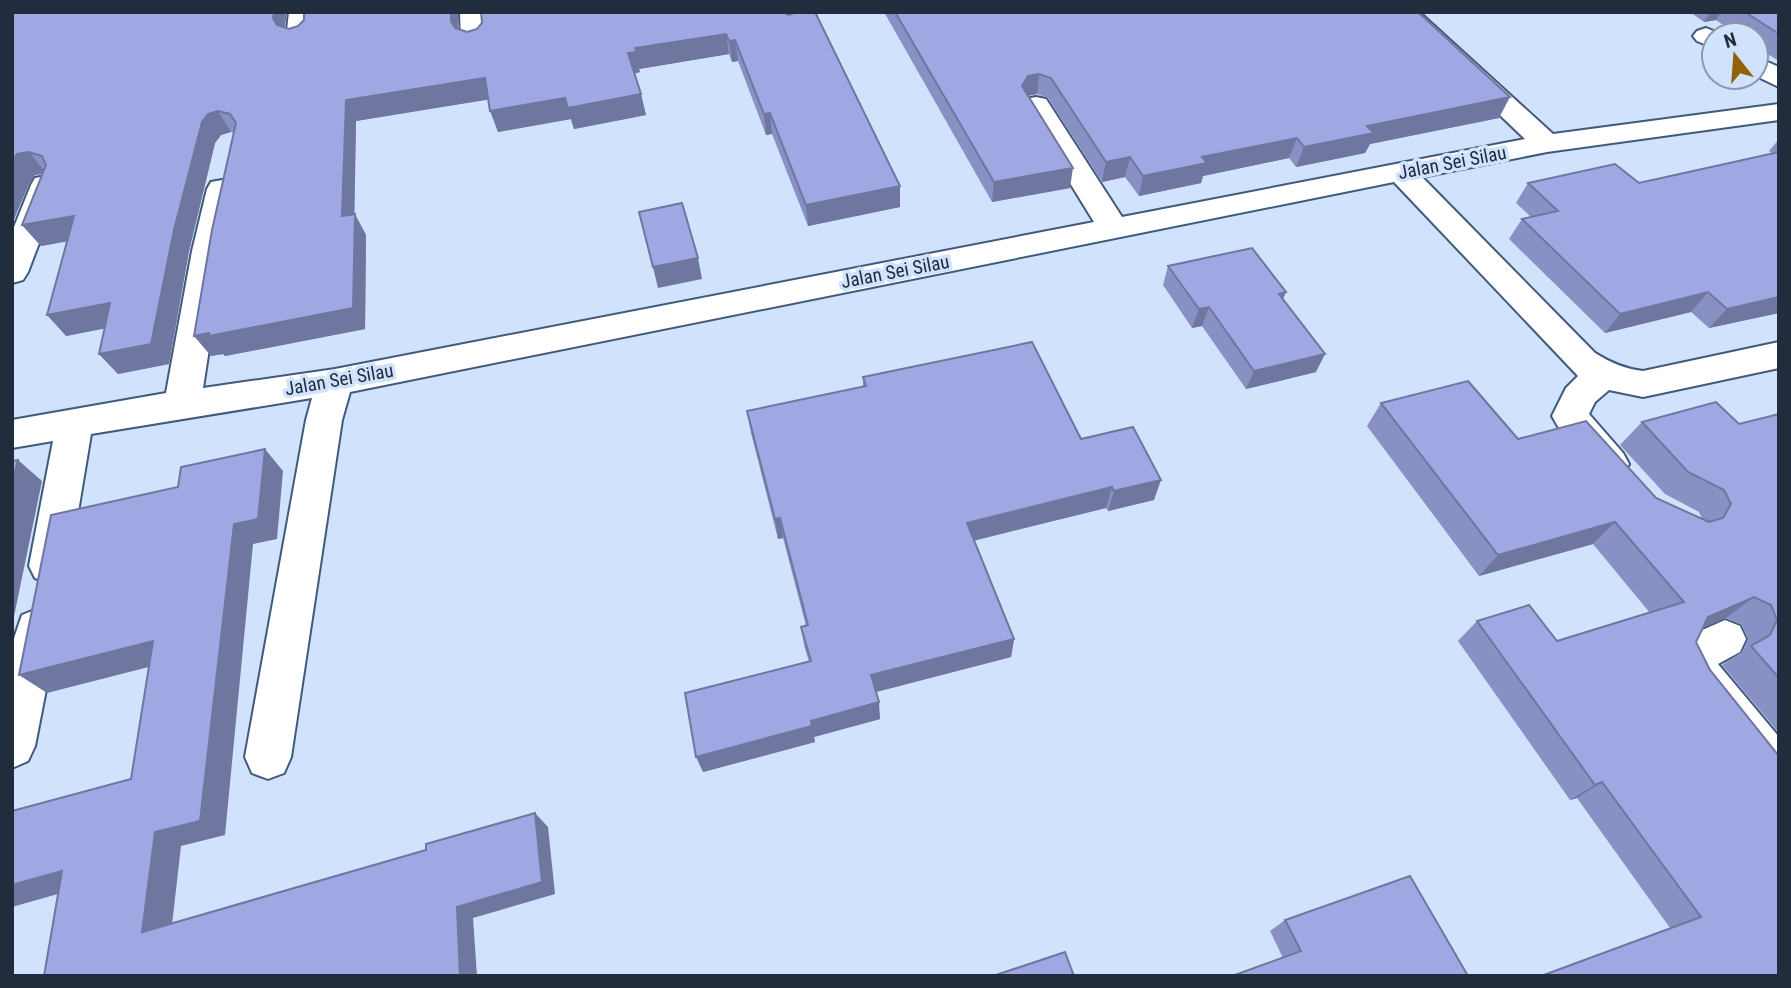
<svg xmlns="http://www.w3.org/2000/svg" width="1791" height="988" font-family="'Roboto Condensed',sans-serif">
	<rect width="100%" height="100%" fill="#d1e2fc"/>
	<g fill="none" stroke-linecap="round" stroke-linejoin="round">
		<g stroke="#405a7e" stroke-width="4">
			<g id="minor">
				<polygon points="289,12 314,12 312,39 308,44 299,47 290,44 286,39"/>
				<polygon points="460,12 485,12 487,42 483,47 474,50 465,47 461,42"/>
				<path d="M1392 12H1419L1553 134 1779 104V120L1547 152 1422 177 1595 353C1611 363 1625 369 1643 371L1779 342V368L1643 397 1609 390 1595 402 1589 414 1623 453 1629 464 1623 475C1618 476 1613 479 1607 478 1586 474 1562 434 1552 416L1566 388 1578 376 1394 182 350 392 342 420 291 757 284 773 268 779 252 773 245 757 306 420 312 398 91 434 69 566 63 578 49 583 35 578 29 566 53 441 12 448V420L166 393 192 251 207 189 211 182 222 180 233 182 237 189 224 251 203 388 335 369 1094 222 1022 105 1026 99 1036 97 1046 99 1122 217 1525 139Z"/>
				<polygon points="1706,28 1723,35 1714,35 1714,48 1697,41 1693,36 1697,31"/>
				<polygon points="1756,57 1779,67 1779,87 1756,76"/>
				<polygon points="46,176 57,178 61,185 28,272 23,280 12,283 12,232 31,185 35,178"/>
				<polygon points="37,609 52,615 58,628 35,746 28,761 12,768 12,644 22,615"/>
				<polygon points="1725,620 1740,626 1746,639 1740,652 1718,664 1779,737 1779,795 1763,789 1684,687 1672,662 1682,639"/>
			</g>
		</g>
		<use href="#minor" fill="#fff" fill-rule="evenodd"/>
	</g>
	<g fill="#8990c3">
		<polygon points="12,12 285,27 289,29 298,26 304,20 304,12 458,12 458,29 467,32 782,12 900,207 808,226 772,134 766,135 738,61 732,62 729,54 639,69 640,72 635,73 646,115 574,129 571,119 498,132 488,99 356,121 354,214 366,235 365,329 225,356 223,354 211,356 234,133 231,132 221,135 215,143 189,251 169,364 118,374 99,354 105,328 66,336 68,241 41,246 22,225 43,174 35,175 29,184"/>
		<polygon points="884,12 1418,12 1499,118 1370,144 1365,153 1296,167 1289,158 1203,176 1201,183 1139,196 1125,177 1102,182 1048,98 1037,94 1028,96 1070,188 992,202"/>
		<polygon points="1690,12 1779,12 1779,61 1756,47 1756,35 1738,35 1716,20 1704,22"/>
		<polygon points="1779,139 1779,313 1709,328 1691,312 1605,333 1509,239 1522,219 1531,217 1516,203 1528,183 1639,183 1773,154 1769,151"/>
		<polygon points="1168,266 1283,299 1316,372 1246,389 1202,326 1192,328 1163,285"/>
		<polygon points="863,377 1081,439 1154,500 1108,511 1106,508 974,540 1014,639 1011,657 876,692 880,719 814,737 815,742 703,772 809,662 804,645 801,627 806,626 783,538 778,539 751,433 747,411 863,387"/>
		<polygon points="1381,403 1518,439 1656,498 1702,519 1699,512 1665,494 1620,445 1642,422 1739,424 1779,414 1779,733 1722,665 1743,651 1748,640 1742,625 1726,618 1703,627 1696,642 1779,976 1670,928 1577,798 1570,800 1458,641 1477,621 1557,641 1650,613 1593,544 1479,576 1367,426"/>
		<polygon points="1285,920 1468,976 1283,958 1270,931"/>
	</g>
	<g fill="#6f769f">
		<polygon points="274,12 287,12 283,39 273,18"/>
		<polygon points="451,12 458,12 458,42 451,21"/>
		<polygon points="1711,12 1721,12 1716,20 1704,22"/>
		<polygon points="726,34 729,54 639,69 640,72 633,74 628,53 635,48"/>
		<polygon points="735,40 738,61 732,62 729,41"/>
		<polygon points="1039,74 1037,94 1025,96 1022,86 1028,76"/>
		<polygon points="485,78 492,99 356,121 354,237 342,216 346,100"/>
		<polygon points="641,94 646,115 574,129 571,119 498,132 490,111 565,98"/>
		<polygon points="1510,97 1499,118 1370,144 1365,153 1296,167 1304,147 1367,126"/>
		<polygon points="218,111 231,132 221,135 215,143 189,251 169,364 118,374 99,354 202,122 208,114"/>
		<polygon points="770,113 772,134 766,135 764,114"/>
		<polygon points="1297,138 1289,158 1203,176 1201,183 1139,196 1143,176 1202,157"/>
		<polygon points="29,152 46,173 35,175 29,184 12,224 12,161 17,154"/>
		<polygon points="1130,157 1125,177 1102,182 1106,162"/>
		<polygon points="1073,168 1070,188 992,202 994,182"/>
		<polygon points="900,186 900,207 808,226 806,205"/>
		<polygon points="355,214 366,235 365,329 225,356 223,354 211,356 194,336"/>
		<polygon points="74,216 92,237 41,246 22,225"/>
		<polygon points="698,258 702,279 658,288 653,267"/>
		<polygon points="1286,292 1278,311 1279,294"/>
		<polygon points="1708,292 1691,312 1605,333 1620,314"/>
		<polygon points="1779,297 1779,313 1709,328 1727,309"/>
		<polygon points="110,303 128,324 66,336 47,315"/>
		<polygon points="1209,307 1202,326 1192,328 1199,309"/>
		<polygon points="1325,354 1316,372 1246,389 1254,371"/>
		<polygon points="265,449 283,471 277,539 253,544 225,835 181,846 170,942 142,932 155,832 234,524"/>
		<polygon points="18,460 42,481 12,626 12,483"/>
		<polygon points="1161,480 1154,500 1108,511 1114,491"/>
		<polygon points="1112,487 1106,508 965,543 967,523"/>
		<polygon points="780,518 783,538 778,539 775,519"/>
		<polygon points="1615,522 1593,544 1479,576 1498,555"/>
		<polygon points="1754,597 1726,618 1681,637 1708,617"/>
		<polygon points="1014,639 1011,657 872,693 871,675"/>
		<polygon points="153,641 176,660 47,693 19,675"/>
		<polygon points="879,702 880,719 814,737 815,742 703,772 696,757 811,721"/>
		<polygon points="1602,782 1577,798 1570,800 1595,785"/>
		<polygon points="535,813 548,827 555,894 473,918 477,976 460,976 457,907"/>
		<polygon points="62,871 93,884 12,907 12,885"/>
	</g>
	<g fill="#9fa8e3" stroke="#6f769f" stroke-width="2">
		<polygon points="12,12 274,12 273,18 277,25 289,29 298,26 304,20 304,12 451,12 451,21 455,28 467,32 477,29 482,23 481,12 782,12 789,15 797,12 815,12 900,186 806,205 770,113 764,114 735,40 729,41 726,34 635,48 636,52 628,53 641,94 568,108 565,98 490,111 485,78 346,100 342,216 355,214 353,308 209,336 209,333 194,336 212,230 236,123 230,114 218,111 208,114 202,122 174,230 151,344 99,354 110,303 47,315 74,216 22,225 46,165 42,156 29,152 17,154 12,161"/>
		<polygon points="895,12 1418,12 1510,97 1367,126 1374,133 1304,147 1297,138 1202,157 1207,163 1143,176 1130,157 1106,162 1051,78 1039,74 1028,76 1022,86 1073,168 994,182"/>
		<polygon points="1745,12 1779,12 1779,34"/>
		<polygon points="1779,152 1779,297 1727,309 1708,292 1620,314 1522,219 1558,211 1528,183 1615,164 1639,183"/>
		<polygon points="682,203 698,258 653,267 639,212"/>
		<polygon points="1252,248 1286,292 1279,294 1325,354 1254,371 1209,307 1199,309 1168,266"/>
		<polygon points="1032,342 1081,439 1133,427 1161,480 1114,491 1112,487 967,523 1014,639 871,675 879,702 811,721 812,726 696,757 685,693 811,661 801,627 808,625 780,518 775,519 747,411 866,386 863,377"/>
		<polygon points="1468,381 1518,439 1586,421 1656,498 1709,522 1723,518 1731,504 1724,490 1688,472 1642,422 1716,402 1739,424 1779,414 1779,678 1751,646 1770,635 1777,620 1771,605 1754,597 1708,617 1696,642 1710,670 1779,756 1779,976 1541,976 1701,917 1602,782 1595,785 1477,621 1529,605 1557,641 1684,602 1615,522 1498,555 1381,403"/>
		<polygon points="265,449 258,519 234,524 200,821 155,832 142,932 426,850 426,844 535,813 542,882 457,907 460,976 44,976 62,871 12,885 12,811 131,779 153,641 19,675 51,515 178,487 181,467"/>
		<polygon points="18,460 12,483 12,461"/>
		<polygon points="1410,876 1468,976 1232,976 1301,951 1285,920"/>
		<polygon points="1065,952 1074,976 993,976"/>
	</g>
	<g text-anchor="middle" stroke-width="7" stroke-linejoin="round" paint-order="stroke">
		<g font-size="19" fill="#212c3c" stroke="#d1e2fc">
			<text transform="translate(1452 162) rotate(-11)" y="7">Jalan Sei Silau</text>
			<text transform="translate(895 271) rotate(-11)" y="7">Jalan Sei Silau</text>
			<text transform="translate(339 379) rotate(-10)" y="7">Jalan Sei Silau</text>
		</g>
	</g>
	<rect width="1791" height="988" fill="none" stroke="#212c3c" stroke-width="28"/>
	<g transform="translate(1735 56) rotate(343)"><circle r="33" fill="#d1e2fc" stroke="#8b99af" stroke-width="2"/>
	<path d="M0-5L12 26L0 18L-12 26Z" fill="#8f630a"/>
	<text y="-10" font-size="19" font-weight="bold" text-anchor="middle" fill="#212c3c">N</text>
	</g>
</svg>
